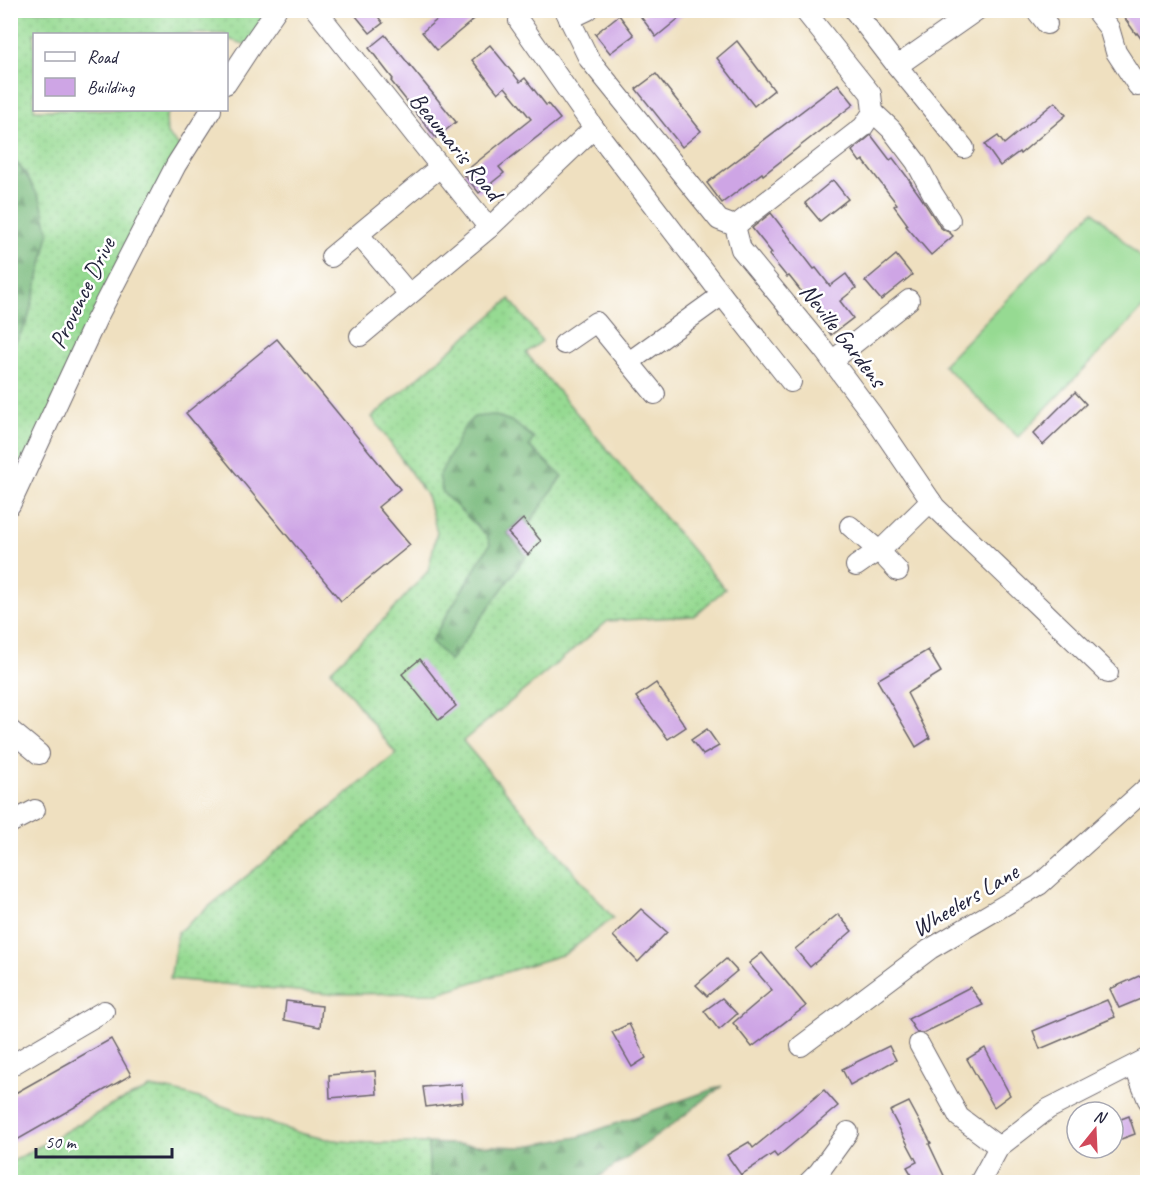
<svg xmlns="http://www.w3.org/2000/svg" width="1158" height="1193" font-family="Caveat,sans-serif">
	<defs>
		<pattern id="grass-dots" width="8" height="8" patternUnits="userSpaceOnUse" patternTransform="scale(1.5)"><rect width="8" height="8" fill="#96da92"/><path d="M2 2h.1M6 6h.1" fill="none" stroke="#81bb7f" stroke-width="1.8" stroke-linecap="round"/></pattern>
		<pattern id="forest-firs" width="22" height="20" patternUnits="userSpaceOnUse" patternTransform="scale(1.5)"><rect width="22" height="20" fill="#78ba7c"/><path d="M5 1l3.5 6h-7zM16 11l3.5 6h-7z" fill="#629767"/></pattern>
	</defs>
	<rect width="100%" height="100%" fill="#fff"/>
	<filter id="ink" filterUnits="userSpaceOnUse"><feTurbulence type="fractalNoise" baseFrequency=".0167" numOctaves="2"/><feDisplacementMap in="SourceGraphic" scale="12" xChannelSelector="R" yChannelSelector="G"/><feConvolveMatrix kernelMatrix="1 2 1 2 8 2 1 2 1" color-interpolation-filters="sRGB"/></filter>
	<filter id="wash" filterUnits="userSpaceOnUse"><feTurbulence type="fractalNoise" baseFrequency=".008" numOctaves="4" result="noise"/><feDisplacementMap in="SourceGraphic" scale="24" xChannelSelector="R" yChannelSelector="G"/><feGaussianBlur stdDeviation="1.35" result="paint"/><feColorMatrix in="noise" values="0 0 0 0 0 0 0 0 0 0 0 0 0 0 0 0 0 1.4 0 .05"/><feComposite in="paint" operator="in"/></filter>
	<g filter="url(#wash)">
		<rect width="100%" height="100%" fill="#efe0c0"/>
		<g fill="url(#grass-dots)" stroke="#5c7e66" stroke-width="1.5">
			<polygon points="11,11 276,11 251,46 227,39 226,34 34,34 34,110 170,110 166,117 167,134 184,151 11,505 11,350 27,322 25,173 11,156"/>
			<polygon points="510,299 542,341 526,353 725,589 694,616 608,621 463,741 613,918 565,954 438,993 328,994 170,979 178,932 396,754 331,670 386,617 428,571 437,532 427,496 372,417"/>
			<path d="M150 1088C159 1089 169 1089 177 1092 221 1102 261 1123 304 1134 344 1145 387 1143 428 1143L430 1182H11L10 1163 112 1105Z"/>
		</g>
		<g fill="url(#forest-firs)" stroke="#4d6e5c" stroke-width="1.5">
			<polygon points="10,156 25,173 41,201 49,234 39,277 27,322 11,350"/>
			<polygon points="493,415 511,421 534,438 529,446 562,476 529,524 523,517 507,533 526,556 450,661 431,641 490,544 487,536 443,493 439,476 465,426 474,417"/>
			<polygon points="722,1086 672,1125 592,1182 430,1182 428,1143 520,1147 578,1137"/>
		</g>
		<polygon fill="#96da92" stroke="#5c7e66" stroke-width="1.5" points="1093,211 1147,264 1147,304 1018,437 943,365"/>
		<g id="blocks">
			<g fill="#cea5e5">
				<polygon points="351,10 373,10 383,23 370,33"/>
				<polygon points="449,10 485,10 437,50 422,32"/>
				<polygon points="649,10 689,10 656,37 641,17"/>
				<polygon points="1119,10 1148,10 1148,48 1137,33 1136,34"/>
				<polygon points="619,15 634,35 610,53 595,34"/>
				<polygon points="385,35 456,122 436,138 391,81 393,79 369,48"/>
				<polygon points="737,41 774,90 754,106 717,58"/>
				<polygon points="490,45 520,82 525,78 546,105 548,104 560,119 499,167 504,173 479,193 463,173 531,119 505,87 498,93 472,60"/>
				<polygon points="656,74 701,131 682,147 636,89"/>
				<polygon points="838,84 854,104 763,175 762,173 722,203 707,183"/>
				<polygon points="1055,102 1066,115 1020,154 1019,152 1000,166 985,145 998,136 1004,144"/>
				<polygon points="871,135 890,160 893,158 911,182 910,182 920,196 940,227 944,230 949,232 953,236 931,255 906,226 908,225 894,206 897,204 863,160 860,162 852,151"/>
				<polygon points="833,180 848,199 820,221 805,203"/>
				<polygon points="771,213 814,269 816,268 830,286 846,274 856,288 840,301 853,318 831,335 818,317 820,315 789,276 787,277 769,255 772,253 752,228"/>
				<polygon points="896,255 912,275 881,300 865,281"/>
				<polygon points="277,339 400,489 378,507 410,545 341,601 186,413"/>
				<polygon points="1075,392 1086,404 1043,445 1033,434"/>
				<polygon points="523,519 541,541 528,555 508,533"/>
				<polygon points="928,650 941,672 907,693 930,738 916,747 877,680"/>
				<polygon points="420,659 456,706 439,720 402,674"/>
				<polygon points="656,683 686,727 668,739 636,697"/>
				<polygon points="707,729 719,746 703,755 691,740"/>
				<polygon points="641,909 667,932 638,962 613,936"/>
				<polygon points="838,914 852,931 810,967 795,949"/>
				<polygon points="762,953 806,1006 752,1047 733,1023 772,990 749,963"/>
				<polygon points="726,959 737,971 707,996 696,985"/>
				<polygon points="1148,972 1148,996 1119,1008 1110,989"/>
				<polygon points="970,987 983,1005 923,1033 917,1033 908,1019"/>
				<polygon points="722,998 737,1014 719,1030 704,1011"/>
				<polygon points="1107,1000 1115,1017 1040,1049 1033,1031"/>
				<polygon points="286,1001 302,1003 302,1004 322,1006 320,1027 284,1020"/>
				<polygon points="629,1024 646,1058 632,1067 612,1032"/>
				<polygon points="111,1039 131,1075 10,1144 10,1096"/>
				<polygon points="889,1046 896,1060 850,1085 842,1069"/>
				<polygon points="985,1048 1010,1095 994,1107 967,1059"/>
				<polygon points="375,1071 377,1094 330,1098 329,1075"/>
				<polygon points="461,1084 463,1102 426,1107 423,1087"/>
				<polygon points="824,1090 838,1106 777,1157 774,1153 741,1175 727,1155 749,1142 753,1148"/>
				<polygon points="909,1102 931,1143 929,1144 947,1182 916,1182 907,1167 917,1162 890,1111"/>
				<polygon points="1129,1116 1135,1134 1113,1142 1113,1122"/>
			</g>
		</g>
	</g>
	<g filter="url(#ink)">
		<use href="#blocks" fill-opacity="0" stroke="#6a646a" stroke-width="1.5"/>
		<g fill="none" stroke-linecap="round" stroke-linejoin="round">
			<g stroke="#6a646a" stroke-width="22">
				<g id="minor">
					<polyline points="316,10 489,228 594,128 722,295 791,382"/>
					<polyline points="565,10 589,59 719,220 735,226 741,249 823,349 871,413 935,507 1108,673"/>
					<polyline points="854,10 897,66 977,10"/>
					<polyline points="1036,10 1047,24"/>
					<polyline points="1095,10 1109,28 1116,52 1138,86"/>
					<polyline points="569,19 588,10"/>
					<polyline points="519,21 594,128"/>
					<polyline points="897,66 964,148"/>
					<polyline points="226,84 251,46 276,10"/>
					<polyline points="873,112 891,129 916,162 933,194 950,220"/>
					<polyline points="735,226 863,127 873,112 871,94 804,10"/>
					<polyline points="359,235 409,294"/>
					<polyline points="331,257 440,167"/>
					<polyline points="360,336 489,228"/>
					<polyline points="564,344 596,322 655,394"/>
					<polyline points="832,361 909,300"/>
					<polyline points="629,362 722,295"/>
					<polyline points="10,505 96,320 176,165 211,110"/>
					<polyline points="850,526 879,551 898,571"/>
					<polyline points="856,566 886,545 931,501"/>
					<polyline points="10,730 39,754"/>
					<polyline points="10,823 35,810"/>
					<polyline points="919,1044 959,1117 999,1147"/>
					<polyline points="801,1046 930,949 1039,885 1148,787"/>
					<polyline points="10,1066 104,1011"/>
					<polyline points="1134,1066 1148,1100"/>
					<polyline points="809,1182 819,1172 848,1132"/>
					<polyline points="980,1182 999,1147 1048,1109 1148,1058"/>
				</g>
			</g>
			<use href="#minor" stroke="#fff" stroke-width="20"/>
		</g>
	</g>
	<g text-anchor="middle" stroke-width="5" stroke-linejoin="round" paint-order="stroke">
		<g font-size="24" fill="#22223b" stroke="#fff">
			<text transform="translate(456 146) rotate(51)" y="8">Beaumaris Road</text>
			<text transform="translate(82 293) rotate(-64)" y="8">Provence Drive</text>
			<text transform="translate(843 335) rotate(52)" y="8">Neville Gardens</text>
			<text transform="translate(965 900) rotate(-31)" y="8">Wheelers Lane</text>
		</g>
	</g>
	<rect width="1158" height="1193" fill="none" stroke="#fff" stroke-width="36"/>
	<rect x="33" y="33" width="195" height="78" fill="#ffffff" stroke="#a7a7b1" stroke-width="1.5"/>
	<rect x="45" y="52" width="30" height="9" fill="#ffffff" stroke="#a7a7b1" stroke-width="1.5"/>
	<text x="87" y="63" font-size="18" fill="#22223b">Road</text>
	<rect x="45" y="78" width="30" height="18" fill="#cea5e5" stroke="#a7a7b1" stroke-width="1.5"/>
	<text x="87" y="93" font-size="18" fill="#22223b">Building</text>
	<g transform="translate(1095 1130) rotate(18)"><circle r="28" fill="#ffffff" stroke="#a7a7b1" stroke-width="1.5"/>
	<path d="M0-4.5L10 22L0 15L-10 22Z" fill="#d1495b"/>
	<text y="-9" font-size="16" font-weight="bold" text-anchor="middle" fill="#22223b">N</text>
	</g>
	<path d="M36 1148v9h136v-9" fill="none" stroke="#22223b" stroke-width="3"/>
	<text x="45" y="1148" font-size="18" fill="#22223b" stroke="#ffffff" stroke-width="4.5" paint-order="stroke">50 m</text>
</svg>
